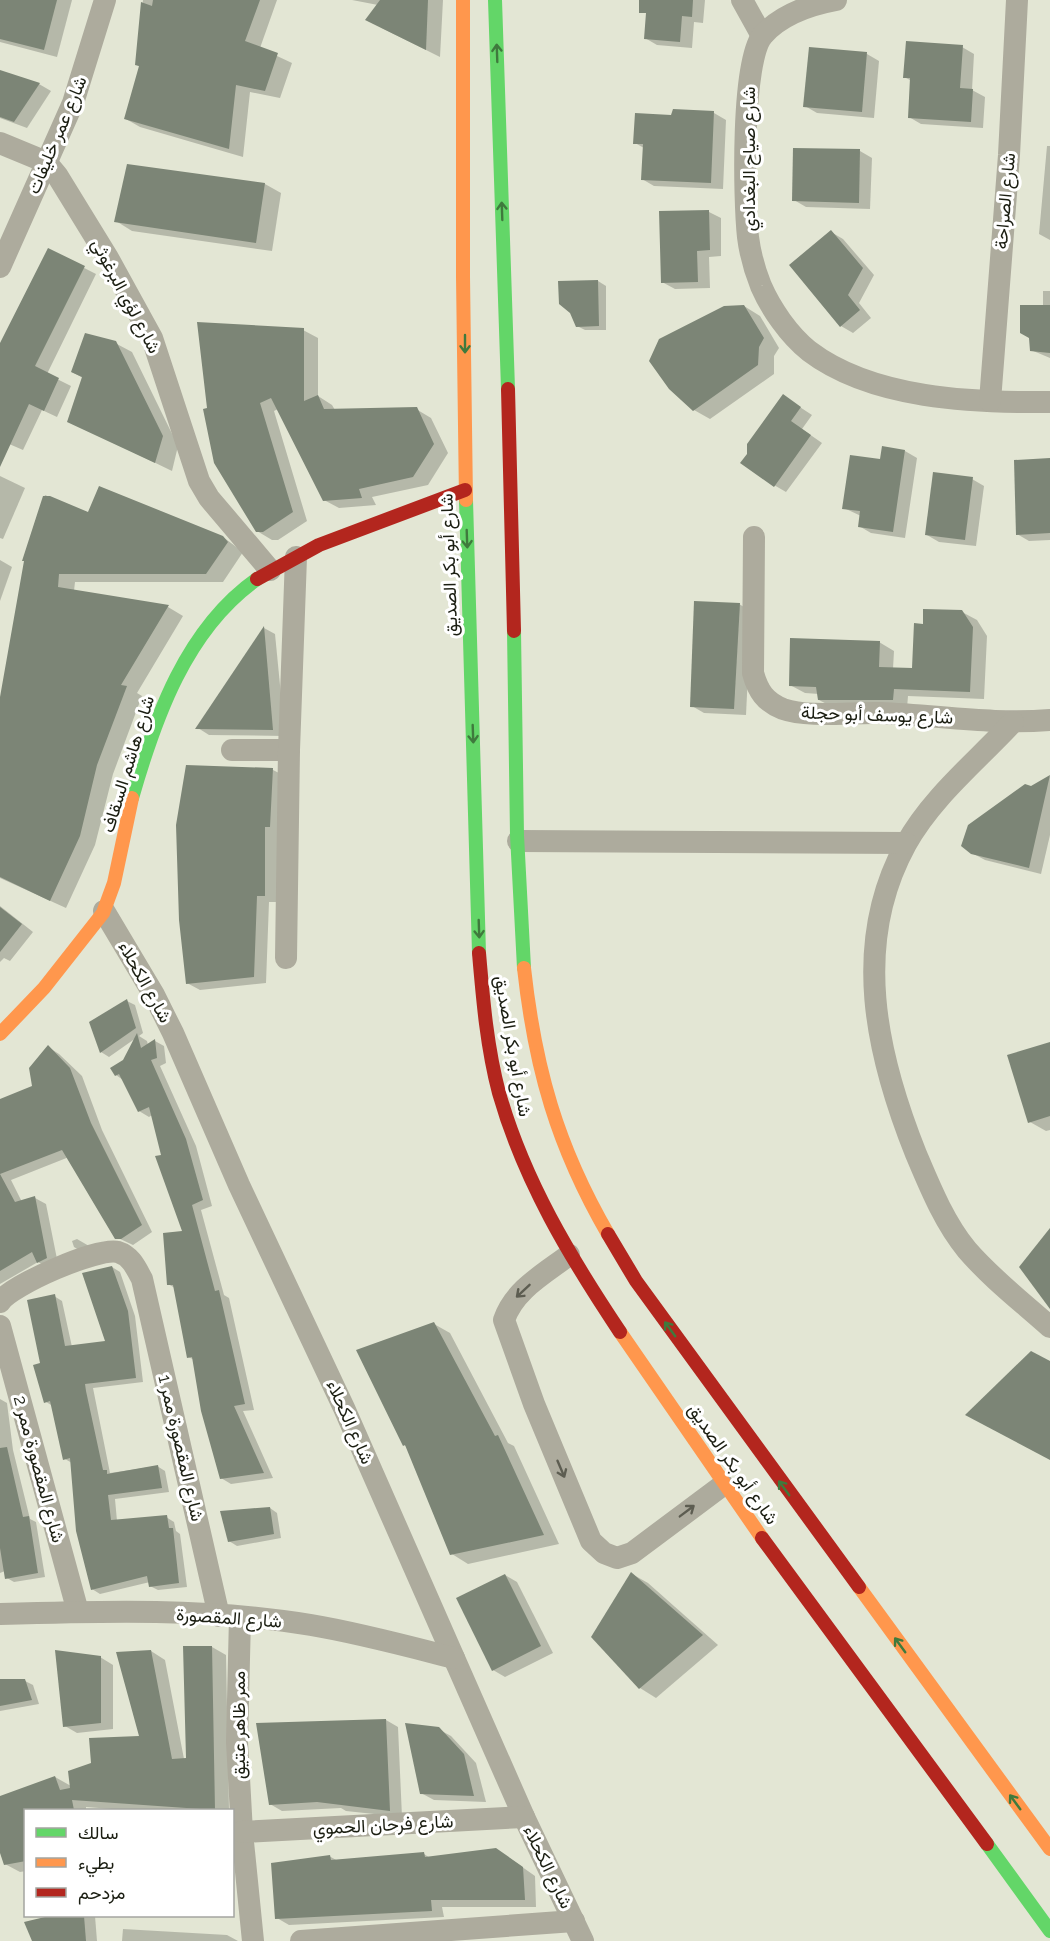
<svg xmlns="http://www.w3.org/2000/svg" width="1050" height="1941" font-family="Raleway,Vazirmatn,sans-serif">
	<rect width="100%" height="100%" fill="#e3e6d4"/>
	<g fill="#0003">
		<polygon points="0,0 72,0 57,57 0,42"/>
		<polygon points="143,0 277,0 260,48 292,63 280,98 250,92 243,157 140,127 126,119 140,67 137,65"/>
		<polygon points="352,0 443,0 440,57 382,28 378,5"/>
		<polygon points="648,0 718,0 705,0 703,23 694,22 692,48 657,45 645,38"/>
		<polygon points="962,47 974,54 972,90 985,97 983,128 921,124 909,117 912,81 904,77"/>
		<polygon points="810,49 867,54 879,61 874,118 817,113 805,106"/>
		<polygon points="0,72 39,84 51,91 27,128 0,118"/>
		<polygon points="714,113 726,120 723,189 654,186 642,179 644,148 635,143 672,116"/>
		<polygon points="1047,146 1050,146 1050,240 1039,234"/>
		<polygon points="860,151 872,158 870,209 806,207 794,200"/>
		<polygon points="128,165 265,184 281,193 272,251 132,231 116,221"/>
		<polygon points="709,212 721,218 721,256 709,257 710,288 675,289 662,282"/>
		<polygon points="831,232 843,239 874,275 859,303 871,318 853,333 841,326"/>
		<polygon points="49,250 96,274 47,374 71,386 57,417 42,410 23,450 0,440 0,348"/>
		<polygon points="598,281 606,286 606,330 585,330 577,326"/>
		<polygon points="1043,291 1050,291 1050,358 1031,350 1043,306"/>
		<polygon points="744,306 760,316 779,348 774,356 774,374 710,419 694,410"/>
		<polygon points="303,330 318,338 318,396 332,405 335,410 416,409 431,418 448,453 428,485 372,497 376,505 339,508 324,500 278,409 274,411 307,521 278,540 272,540 257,531 216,462"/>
		<polygon points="115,343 132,352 178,446 172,471 69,421 83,378 72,372"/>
		<polygon points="783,396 812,415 802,429 822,443 786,492 774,485"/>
		<polygon points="905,451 917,458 905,538 871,533 859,526 861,516 844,508 881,461"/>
		<polygon points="1050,460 1050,540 1029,541 1017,534"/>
		<polygon points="0,476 25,488 3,539 0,538"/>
		<polygon points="972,479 984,486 976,546 939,542 927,535"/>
		<polygon points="45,495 88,514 223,537 243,552 223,582 75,582 74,591 168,607 183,616 137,693 142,696 113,774 95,845 66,908 0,878 0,705 29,543"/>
		<polygon points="0,560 12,567 0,601"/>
		<polygon points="739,604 751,611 746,715 704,713 692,706"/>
		<polygon points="962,612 977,620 987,636 984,699 908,696 907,708 834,708 819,700 819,694 805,693 790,685 879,642 894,651 893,669 914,669 924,625"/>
		<polygon points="264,628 275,634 285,736 209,735 198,728"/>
		<polygon points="187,766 273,770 285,776 277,902 269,902 266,983 200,990 187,983"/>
		<polygon points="1050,776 1050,835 1041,874 985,860 972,853 1031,788"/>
		<polygon points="0,906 33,932 10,961 4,958 0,962"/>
		<polygon points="127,1001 135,1005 143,1033 139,1036 147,1041 148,1045 155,1041 164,1046 166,1063 160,1066 196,1146 212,1206 201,1210 224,1295 229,1298 254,1410 243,1411 273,1478 231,1484 221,1478 195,1360 188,1357 175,1288 168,1284 184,1232 152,1115 149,1117 139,1111 123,1080 116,1075 136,1038 109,1057 101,1052 91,1023"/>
		<polygon points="1050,1043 1050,1130 1046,1131 1030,1122"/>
		<polygon points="48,1047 59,1054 82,1076 102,1130 152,1232 133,1245 116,1237 69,1157 11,1180 22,1202 35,1198 46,1204 58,1264 49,1268 38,1262 0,1284 0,1101 34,1087"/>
		<polygon points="77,1239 89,1246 86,1254 74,1247 72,1241"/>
		<polygon points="112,1267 120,1272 135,1316 143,1382 93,1388 110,1473 157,1466 165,1471 169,1492 115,1499 117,1521 166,1517 174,1522 176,1531 180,1534 187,1587 158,1590 150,1586 150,1582 100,1594 92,1589 72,1463 65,1459 53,1406 46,1402 41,1364 54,1296 62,1301 72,1347 107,1343"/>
		<polygon points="434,1324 450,1333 508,1443 514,1446 559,1544 468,1564 452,1554 408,1447 404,1445"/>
		<polygon points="0,1399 7,1403 13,1450 30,1519 36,1522 45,1577 14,1582 7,1578 5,1571 0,1573"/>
		<polygon points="270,1508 277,1513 281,1538 237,1546 229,1541"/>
		<polygon points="632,1574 648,1583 718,1645 656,1698 640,1688"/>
		<polygon points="505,1575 517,1582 553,1653 505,1677 493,1670"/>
		<polygon points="212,1647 226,1655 229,1810 125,1810 86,1807 86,1810 26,1810 26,1871 20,1872 5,1864 0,1849 0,1797 55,1777 71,1786 93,1764 141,1737 151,1651 165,1660 184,1759 188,1759"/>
		<polygon points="100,1657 113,1665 113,1729 77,1733 65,1726"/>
		<polygon points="0,1681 25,1681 33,1685 39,1704 0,1711"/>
		<polygon points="386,1720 398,1727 402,1817 346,1811 341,1808 282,1811 270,1804"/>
		<polygon points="438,1729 451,1736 476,1763 486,1802 434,1800 421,1793"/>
		<polygon points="424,1854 430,1858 508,1857 535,1876 536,1907 442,1907 444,1917 289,1925 277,1918 329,1856 338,1861"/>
		<polygon points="55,1916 95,1916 97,1941 33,1941 26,1923"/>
		<polygon points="123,1929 227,1935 238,1941 122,1941"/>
	</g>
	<g fill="#7c8576">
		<polygon points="0,0 57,0 44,50 0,39"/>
		<polygon points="153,0 260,0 245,41 278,53 265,91 236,85 229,149 124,119 139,66 135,65 141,2 152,6"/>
		<polygon points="380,0 428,0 426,50 365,20"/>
		<polygon points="639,0 693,0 692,17 682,16 680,42 644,39 646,13 639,13"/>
		<polygon points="906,41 963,45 960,88 973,89 971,122 908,118 910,78 903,78"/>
		<polygon points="809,47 867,52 862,112 803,107"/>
		<polygon points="0,70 40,83 14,122 0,117"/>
		<polygon points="673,109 714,111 711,183 641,180 643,144 633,144 635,113 671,115"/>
		<polygon points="793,148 860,149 859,203 792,201"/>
		<polygon points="127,164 265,183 256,243 114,222"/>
		<polygon points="709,210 710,250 697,251 698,282 661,283 659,211"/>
		<polygon points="831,230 863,268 848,295 860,310 840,327 789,265"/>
		<polygon points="48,248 85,266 35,366 59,378 44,411 29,404 0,467 0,343"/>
		<polygon points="598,280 599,326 576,327 570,313 559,304 558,281"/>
		<polygon points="744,305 764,338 759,347 758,365 693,411 669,389 649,361 659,339 724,306"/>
		<polygon points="1020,305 1050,305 1050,353 1030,351 1029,338 1020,333"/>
		<polygon points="197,322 304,328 304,401 318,395 324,409 417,407 434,444 413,477 359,489 362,498 323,501 271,398 260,403 293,512 263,532 256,532 214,463 203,409 207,408"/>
		<polygon points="85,333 116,341 163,436 155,463 67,422 82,377 71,372"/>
		<polygon points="783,394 801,407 791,421 811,435 774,487 740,463 747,454 747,444"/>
		<polygon points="882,446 905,450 893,532 858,527 860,511 842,509 850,455 880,459"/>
		<polygon points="1050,458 1050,533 1016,535 1014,460"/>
		<polygon points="933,472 973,477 965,540 925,535"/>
		<polygon points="99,486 223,536 228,542 206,574 59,574 58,587 169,605 121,685 127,686 97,765 80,836 50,901 0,877 0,697 24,561 22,561 43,496 50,496 88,512"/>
		<polygon points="694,601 740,603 734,709 690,707"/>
		<polygon points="923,609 962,610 973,627 970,692 894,689 893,700 818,700 816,687 789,686 790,638 880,641 879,667 912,668 914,623 923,624"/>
		<polygon points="264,626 273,730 195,729"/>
		<polygon points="186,765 273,768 270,827 265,827 265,896 257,896 254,977 186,984 179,920 176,825"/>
		<polygon points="1050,775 1029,868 971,854 961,846 968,825 1025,784 1031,786"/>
		<polygon points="0,907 22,924 0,952"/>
		<polygon points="127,999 136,1028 100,1053 89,1022"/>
		<polygon points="137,1033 141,1048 155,1039 157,1058 151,1060 186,1139 203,1200 192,1205 215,1291 219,1290 245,1404 234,1406 264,1473 220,1479 201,1411 192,1357 187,1358 173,1285 167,1285 163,1233 182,1231 155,1156 161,1155 149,1107 138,1112 119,1074 115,1076 110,1068 123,1060"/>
		<polygon points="1050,1042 1050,1116 1028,1123 1007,1055"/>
		<polygon points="48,1045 70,1068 91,1123 142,1225 121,1239 115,1239 62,1150 0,1174 15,1202 35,1196 47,1258 37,1263 32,1252 0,1271 0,1099 32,1086 29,1068"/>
		<polygon points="1050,1228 1050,1309 1019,1267"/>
		<polygon points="112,1266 128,1311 136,1378 85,1384 86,1391 103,1470 107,1470 107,1474 158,1465 162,1488 108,1495 111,1520 167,1515 169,1528 173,1528 179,1583 149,1587 147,1576 91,1590 76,1531 70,1458 63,1460 50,1401 44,1403 33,1365 40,1363 27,1300 55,1294 65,1346 105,1341 82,1273"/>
		<polygon points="434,1322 495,1436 498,1435 544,1535 450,1555 405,1445 403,1446 356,1350"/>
		<polygon points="1031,1351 1050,1361 1050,1460 965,1415"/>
		<polygon points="7,1447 23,1517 29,1516 38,1573 5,1579 0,1548 0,1448"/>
		<polygon points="270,1507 274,1534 228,1542 220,1511"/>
		<polygon points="631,1572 703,1635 639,1689 591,1637"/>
		<polygon points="505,1574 541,1646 492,1671 456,1598"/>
		<polygon points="183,1646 212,1646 215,1810 72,1800 74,1810 26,1810 26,1861 4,1865 0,1853 0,1796 55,1776 60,1790 70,1788 68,1771 91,1763 89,1738 139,1736 116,1652 151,1650 172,1759 186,1758"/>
		<polygon points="55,1650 101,1656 101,1723 63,1727"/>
		<polygon points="0,1679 25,1679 32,1700 0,1706"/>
		<polygon points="386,1719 390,1811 317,1802 269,1805 256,1723"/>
		<polygon points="405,1723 439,1727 464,1754 474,1796 420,1794"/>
		<polygon points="496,1848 523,1867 525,1900 431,1900 432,1911 275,1919 271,1863 330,1855 331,1860 424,1852 425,1857"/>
		<polygon points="49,1916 84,1916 86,1941 32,1941 24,1922"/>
	</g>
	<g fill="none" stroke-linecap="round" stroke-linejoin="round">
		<g stroke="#adab9d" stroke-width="22">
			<polyline points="742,0 762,36"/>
			<path d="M836 0C809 5 782 14 763 35 741 60 744 201 748 237 750 253 755 271 761 286 771 309 789 335 809 351 872 399 973 403 1050 402"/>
			<polyline points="0,143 46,162 57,175 108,258 152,338 199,481 209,498 270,570"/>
			<polyline points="0,267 73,103 105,0"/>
			<polyline points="990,401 1009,155 1017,0"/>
			<path d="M754 537 753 673C758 691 765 702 783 709 808 718 852 712 880 713 937 715 993 725 1050 720"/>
			<path d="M1013 722C977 761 932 797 906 844 851 944 876 1054 916 1154 930 1187 944 1222 967 1250 991 1278 1022 1302 1050 1327"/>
			<polyline points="232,750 289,750"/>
			<polyline points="518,841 906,843"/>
			<polyline points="104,911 154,995 173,1033 239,1185 344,1408 524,1817 583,1941"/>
			<polyline points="286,958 289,750 296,557"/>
			<path d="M569 1255C544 1274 514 1290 504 1320L534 1404 591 1541 604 1553 617 1558 632 1553 723 1485"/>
			<path d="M0 1302C11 1285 98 1247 118 1252 131 1256 136 1268 142 1279L219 1616"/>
			<polyline points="0,1326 78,1612"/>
			<path d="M0 1614C103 1611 210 1608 311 1625 359 1633 407 1646 454 1658"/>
			<polyline points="240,1617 237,1742 242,1832 253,1941"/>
			<polyline points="242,1832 524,1817"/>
			<polyline points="301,1941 574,1921"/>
		</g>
		<g stroke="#63d668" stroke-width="14">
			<polyline points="495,0 508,389"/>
			<polyline points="466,500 479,953"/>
			<polyline points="514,631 517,835 524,968"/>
			<path d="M132 798C155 718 186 629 257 579"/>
			<polyline points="987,1844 1050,1931"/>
		</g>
		<g stroke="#ff974d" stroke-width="14">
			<polyline points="463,0 463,277 466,500"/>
			<path d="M524 968C535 1068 557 1146 608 1234"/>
			<polyline points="0,1034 44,988 103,913 114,883 132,798"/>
			<polyline points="620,1332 762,1538"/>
			<polyline points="859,1587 1050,1849"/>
		</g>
		<g stroke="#b3261e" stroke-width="14">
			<polyline points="508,389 514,631"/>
			<polyline points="257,579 319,545 465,490"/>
			<path d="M479 953C483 1000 487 1048 499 1093 524 1181 570 1257 620 1332"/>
			<polyline points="608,1234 636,1281 859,1587"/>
			<polyline points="762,1538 987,1844"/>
		</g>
	</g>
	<defs><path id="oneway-shaft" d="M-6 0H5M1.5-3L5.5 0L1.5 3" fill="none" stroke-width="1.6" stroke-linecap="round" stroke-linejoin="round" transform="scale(1.5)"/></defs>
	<g stroke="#3f7a3d">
		<use href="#oneway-shaft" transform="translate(497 53) rotate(-92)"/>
		<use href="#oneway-shaft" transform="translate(502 211) rotate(-92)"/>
		<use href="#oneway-shaft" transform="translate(465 344) rotate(90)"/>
		<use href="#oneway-shaft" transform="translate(467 539) rotate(88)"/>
		<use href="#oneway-shaft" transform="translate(473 734) rotate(88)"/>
		<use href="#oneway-shaft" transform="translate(479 929) rotate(88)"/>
		<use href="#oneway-shaft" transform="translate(670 1329) rotate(-126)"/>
		<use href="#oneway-shaft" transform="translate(784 1488) rotate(-126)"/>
		<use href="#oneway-shaft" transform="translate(900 1645) rotate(-126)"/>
		<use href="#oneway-shaft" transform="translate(1015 1802) rotate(-126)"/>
	</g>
	<g stroke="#5d5d51">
		<use href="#oneway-shaft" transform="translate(523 1291) rotate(137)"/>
		<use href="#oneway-shaft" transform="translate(561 1469) rotate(67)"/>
		<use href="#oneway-shaft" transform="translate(687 1511) rotate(-37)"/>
	</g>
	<g text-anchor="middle" stroke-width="6" stroke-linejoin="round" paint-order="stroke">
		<g font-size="18" fill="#1b1e12" stroke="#fff">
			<text transform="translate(57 135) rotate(-67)" y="6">شارع عمر خليفات</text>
			<text transform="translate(749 159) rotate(-90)" y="6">شارع صياح البغدادي</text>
			<text transform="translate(1005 201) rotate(-85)" y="6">شارع الصراحة</text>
			<text transform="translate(126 296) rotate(62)" y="6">شارع لؤي البرغوثي</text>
			<text transform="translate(449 565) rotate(-92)" y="6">شارع أبو بكر الصديق</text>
			<text transform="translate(877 715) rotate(2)" y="6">شارع يوسف أبو حجلة</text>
			<text transform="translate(128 764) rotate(-73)" y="6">شارع هاشم السقاف</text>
			<text transform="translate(145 982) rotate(61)" y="6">شارع الكحلاء</text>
			<text transform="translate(513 1046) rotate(80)" y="6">شارع أبو بكر الصديق</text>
			<text transform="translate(350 1422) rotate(66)" y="6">شارع الكحلاء</text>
			<text transform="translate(181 1448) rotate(77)" y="6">شارع المقصورة ممر 1</text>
			<text transform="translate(733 1464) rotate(55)" y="6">شارع أبو بكر الصديق</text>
			<text transform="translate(39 1469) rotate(75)" y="6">شارع المقصورة ممر 2</text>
			<text transform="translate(229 1618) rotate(4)" y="6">شارع المقصورة</text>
			<text transform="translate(239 1725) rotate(-90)" y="6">ممر ظاهر عتيق</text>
			<text transform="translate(383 1825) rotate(-3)" y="6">شارع فرحان الحموي</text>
			<text transform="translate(548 1867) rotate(64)" y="6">شارع الكحلاء</text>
		</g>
	</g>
	<rect x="24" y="1809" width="210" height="108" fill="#ffffff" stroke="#a4a5a0" stroke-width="1.5"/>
	<rect x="36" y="1828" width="30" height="9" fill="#63d668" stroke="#a4a5a0" stroke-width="1.5"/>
	<text x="78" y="1839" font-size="18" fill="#1b1e12">سالك</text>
	<rect x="36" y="1858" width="30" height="9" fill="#ff974d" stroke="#a4a5a0" stroke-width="1.5"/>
	<text x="78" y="1869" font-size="18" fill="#1b1e12">بطيء</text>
	<rect x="36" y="1888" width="30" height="9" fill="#b3261e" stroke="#a4a5a0" stroke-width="1.5"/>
	<text x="78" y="1899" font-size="18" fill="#1b1e12">مزدحم</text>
</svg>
